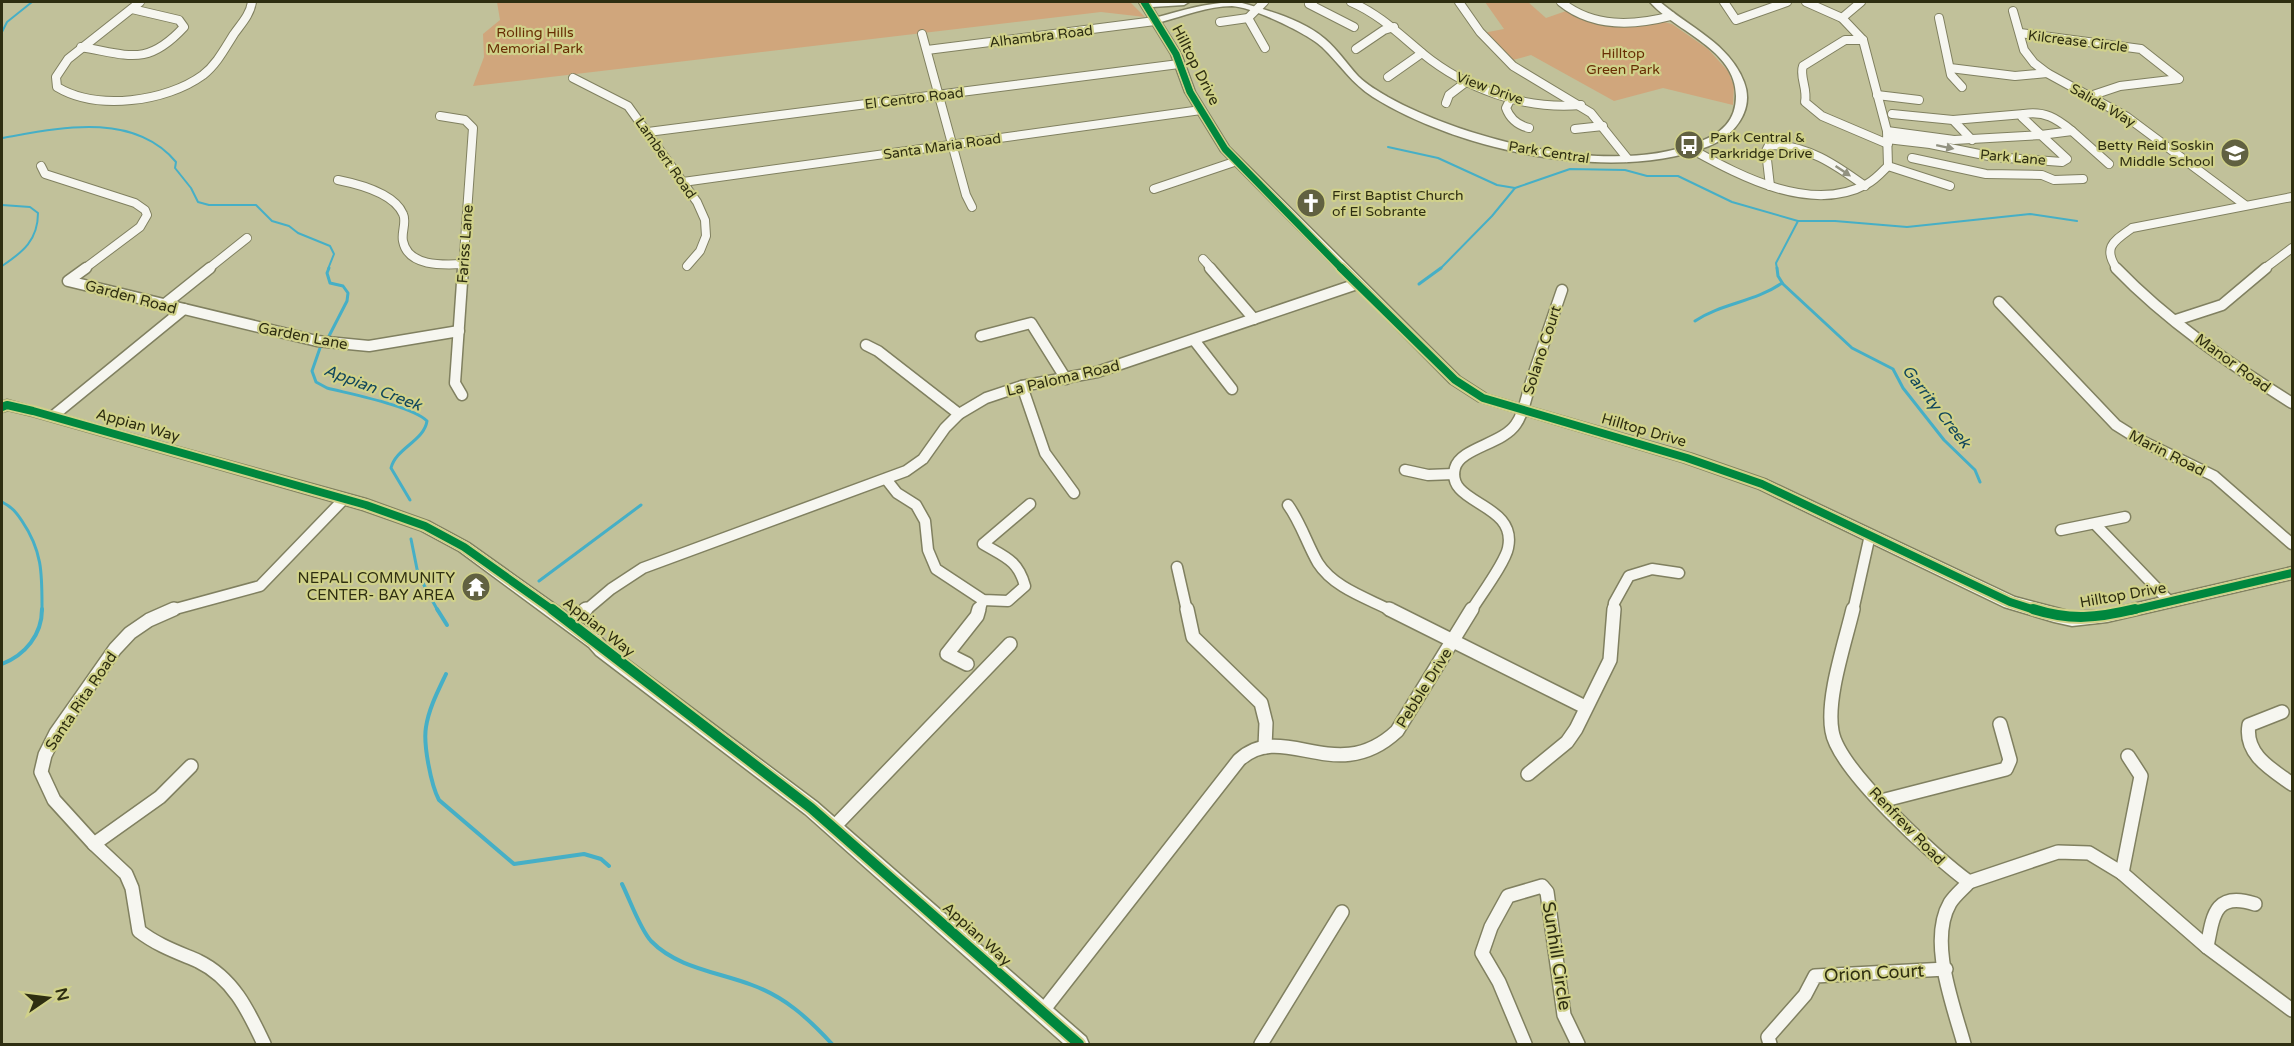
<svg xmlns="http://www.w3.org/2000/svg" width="2294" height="1046" font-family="'Varela Round',sans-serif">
	<rect width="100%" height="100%" fill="#c1c19a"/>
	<g fill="#d0a67c">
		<polygon points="497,2 1130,2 1145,17 1101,12 473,86 484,57 483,34 500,20"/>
		<polygon points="1485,2 1528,2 1546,18 1569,10 1589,19 1660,21 1672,24 1708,49 1728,71 1734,86 1733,105 1663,88 1614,101 1531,55 1513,60 1498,48 1483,33 1504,29"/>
	</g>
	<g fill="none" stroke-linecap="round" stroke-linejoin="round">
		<g stroke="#46afc6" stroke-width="2">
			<polyline points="2,32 7,22 32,2"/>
			<path d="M2 138C59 128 133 111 176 162L175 168 191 188 198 202 209 205H256L272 221 289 226 298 233 330 246 334 254 328 269"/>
			<polyline points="1388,147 1438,158 1497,185 1515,188"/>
			<path d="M2 205 30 207 38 213C38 240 23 252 2 266"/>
			<polyline points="1440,269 1492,216 1515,188 1570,169 1625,170 1647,176 1678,176 1732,202 1798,221 1835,221 1907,227 2030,214 2077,221"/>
			<polyline points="1777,269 1776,263 1798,221"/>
		</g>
		<g stroke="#46afc6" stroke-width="3">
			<polyline points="1777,268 1778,276 1783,284 1852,348 1893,369 1903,388 1944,440 1975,470 1980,482"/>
			<polyline points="1419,284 1441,268"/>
			<path d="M1695 321C1722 303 1755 302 1782 283"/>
			<polyline points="329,336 347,301 348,293 343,286 330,283 327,273 329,268"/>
			<path d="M320 348 312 371 316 382 327 388C350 394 412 406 427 421 424 441 396 448 391 468L410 500"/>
			<path d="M2 502C12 507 16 512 22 521 43 552 42 575 42 611"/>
			<polyline points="411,539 418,574 438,611"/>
			<polyline points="539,581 641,505"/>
		</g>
		<g stroke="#46afc6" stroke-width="4">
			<polyline points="437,609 447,625"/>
			<path d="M2 664C25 655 42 635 42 609"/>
			<path d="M446 674C438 691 429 708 426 727 423 744 431 785 439 800L514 864 584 854 601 859 609 866"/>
			<path d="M622 884C630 900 640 929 651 941 677 968 718 972 752 985 785 997 808 1018 832 1044"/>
		</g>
		<g stroke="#808060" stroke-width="10">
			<g id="street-far2">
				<path d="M140 2 68 59 56 77 57 87C97 111 166 102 203 75 217 64 225 48 234 34 241 24 250 15 252 2"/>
				<polyline points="1264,2 1248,18 1265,48"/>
				<polyline points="1313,2 1309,4 1354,27"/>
				<path d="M1351 2C1379 14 1399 34 1422 53 1466 89 1524 110 1581 105"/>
				<polyline points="1459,2 1480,32 1513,66 1591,113 1627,158"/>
				<path d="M1561 2C1593 28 1633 26 1671 16"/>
				<polyline points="1724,2 1736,20 1787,2"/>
				<polyline points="2013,11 2024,50 2034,63 2047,73 2127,117 2245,205"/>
				<polyline points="1842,18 1861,2"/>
				<polyline points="1939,18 1951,75 1962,87"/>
				<polyline points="1220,22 1248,18"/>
				<polyline points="2020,33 2141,49 2179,79 2120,86 2090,96"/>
				<polyline points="922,34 966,195 972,207"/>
				<path d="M1863 40H1845L1803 66C1799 76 1808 89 1805 102L1822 116 1888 144"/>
				<path d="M81 47C129 55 147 67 184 27L179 20 132 9"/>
				<polyline points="1356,49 1384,30 1394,27"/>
				<polyline points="927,50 1155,21"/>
				<polyline points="1950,68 2015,76 2047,73"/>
				<polyline points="1388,77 1422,53"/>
				<polyline points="573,78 628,106 697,202 705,220 706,236 700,251 687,266"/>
				<polyline points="1877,95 1919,100"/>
				<path d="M1511 98 1506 108C1510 119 1517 125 1529 128"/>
				<polyline points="1446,103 1449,95 1466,82"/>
				<polyline points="1892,114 1953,120"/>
				<path d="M2024 114C2045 111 2056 118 2072 131L2041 135 2022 117Z"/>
				<polyline points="440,116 465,120 473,128 463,269"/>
				<polyline points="1575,129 1603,126"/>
				<polyline points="1887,131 1954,140 2041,135 2067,159 2062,162 1994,157 1930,144 1887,139"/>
				<polyline points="2072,131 2109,164"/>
				<polyline points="648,132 1179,64"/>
				<polyline points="1972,140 1953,120 2024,114"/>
				<path d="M1693 150C1742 177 1812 214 1867 184 1875 180 1882 172 1888 166L1887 131 1863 40 1842 18 1806 2"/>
				<polyline points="1912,158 1986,174 2042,175 2054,180 2083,179"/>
				<polyline points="41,166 45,174 135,203 145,210 147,215 140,227 84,269"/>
				<polyline points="1888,166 1950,186"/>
				<path d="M338 180C358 184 394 193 403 214 407 222 401 232 403 241 408 267 443 265 463 264"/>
				<polyline points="683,182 1201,110"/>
				<path d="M1770 186 1766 151 1769 145C1806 144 1836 165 1865 186"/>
				<polyline points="1154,189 1237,161"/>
				<polyline points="1203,259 1212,269"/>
				<polyline points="208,269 247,238"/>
				<path d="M2117 269C2102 247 2114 241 2132 228L2292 197"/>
				<polyline points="2264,269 2292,248"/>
			</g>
		</g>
		<g stroke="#808060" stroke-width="13">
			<g id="street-far1">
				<polyline points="86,268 68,281 317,341 369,346 459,331"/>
				<polyline points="1210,268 1254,319"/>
				<path d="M2116 268C2167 321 2230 364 2292 403"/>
				<polyline points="1999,302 2116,425 2140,440 2214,476 2292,544"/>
				<polyline points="165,304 210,268"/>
				<polyline points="2176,320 2222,305 2266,268"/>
				<polyline points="981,336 1031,323 1066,379"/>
				<polyline points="1194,340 1232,389"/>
				<polyline points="866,345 878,351 959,414"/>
				<polyline points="1022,386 1045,453 1074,493"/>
				<polyline points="462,395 455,383 463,268"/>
				<polyline points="53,416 184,309"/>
				<polyline points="1405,470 1428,475 1454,474"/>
				<path d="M886 479 897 493 916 505 925 521 928 550 936 569 983 600 1008 601 1025 586C1018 560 1005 557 983 544L1030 504"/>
				<path d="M1288 505C1301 523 1307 544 1318 563 1334 588 1367 598 1392 611"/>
				<polyline points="2095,524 2170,602"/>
				<polyline points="2061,530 2125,517"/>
				<polyline points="1177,567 1187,611"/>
				<polyline points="168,611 260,586 344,499"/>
				<polyline points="585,611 611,589 643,568 906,471 923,459 945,428 959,414 986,398 1022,386 1097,372 1357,284"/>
				<polyline points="979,611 983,600"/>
				<path d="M1471 611C1480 596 1505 563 1508 548 1518 502 1445 505 1455 468 1460 448 1503 444 1516 424 1524 413 1526 398 1530 385 1540 354 1551 322 1562 290"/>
				<polyline points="1613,611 1614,603 1629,576 1652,569 1679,573"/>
				<polyline points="1853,611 1870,535"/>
			</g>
		</g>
		<g stroke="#808060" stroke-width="16">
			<g id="street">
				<path d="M174 609 149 620 130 633 115 649 56 733 45 755 41 772 54 800 94 844 126 874 132 888 139 931C157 945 177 952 198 961 233 978 248 1010 264 1044"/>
				<polyline points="1187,609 1193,637 1261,703 1266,723 1265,747"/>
				<polyline points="1389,609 1585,707"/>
				<path d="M1853 609C1845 643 1826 698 1832 731 1838 770 1936 858 1969 882"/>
				<polyline points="570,623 586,609"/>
				<polyline points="967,664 947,654 977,616 979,609"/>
				<path d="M2282 712 2249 725C2244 754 2271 769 2292 784"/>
				<polyline points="1528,774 1567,742 1576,729 1610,660 1614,609"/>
				<polyline points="1881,801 2006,769 2010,760 2000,724"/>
				<polyline points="834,827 1010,644"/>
				<polyline points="94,844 160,797 191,766"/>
				<polyline points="2122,873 2141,776 2128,756"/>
				<polyline points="1969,882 2058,852 2089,853 2122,873 2207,947 2292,1010"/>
				<path d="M2207 947C2213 915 2215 891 2255 904"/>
				<path d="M1042 1012 1239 760C1284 719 1336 788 1397 731L1472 609"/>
				<polyline points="1261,1044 1342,912"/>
				<polyline points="1525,1044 1499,982 1482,953 1491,927 1508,896 1542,886 1547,892 1564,1015 1578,1044"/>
				<polyline points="1770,1044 1768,1037 1805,995 1815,976 1946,969"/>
				<path d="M1964 1044C1953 1004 1928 941 1950 903 1955 895 1963 889 1969 882"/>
			</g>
		</g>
		<g stroke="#808060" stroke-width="3">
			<g id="secondary">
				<path d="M1139 2H1189L1184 5 1152 7 1158 17C1183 10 1216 0 1242 3 1270 11 1303 20 1325 39 1338 50 1347 64 1358 76 1367 85 1378 91 1388 97 1465 140 1611 177 1695 143 1707 139 1717 135 1726 125 1733 117 1736 107 1736 96 1736 49 1676 32 1650 2H1660C1689 27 1730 44 1744 82 1755 110 1734 136 1709 146 1614 184 1459 151 1373 97 1352 84 1340 64 1322 47 1307 33 1252 7 1232 6 1208 6 1184 16 1161 22L1181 54 1195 92 1229 147 1460 377 1488 395 1692 454 1767 480 2015 597 2072 612 2107 610 2292 567V579L2107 622 2072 626 2054 622 2004 607 1757 488 1683 462 1478 401 1450 383 1221 151 1185 92 1171 54Z"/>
				<polygon points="7,400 366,499 430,522 469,543 601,637 608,645 817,802 1086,1037 1089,1044 1064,1044 805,814 596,655 589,647 459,551 420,530 363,510 33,416 8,410 2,412 2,402"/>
			</g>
		</g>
		<use href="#street-far2" stroke="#f6f6f0" stroke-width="8"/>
		<use href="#street-far1" stroke="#f6f6f0" stroke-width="10"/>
		<use href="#street" stroke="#f6f6f0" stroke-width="13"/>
		<use href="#secondary" fill="#f6f6f0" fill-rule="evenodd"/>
		<g stroke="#d0d18a" stroke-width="10">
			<polyline id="cycleway-far2" points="1144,2 1176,54 1190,92 1225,149 1342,269"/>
		</g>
		<g stroke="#d0d18a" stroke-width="12">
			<g id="cycleway-far1">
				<polyline points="1341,268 1455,380 1483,398 1687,458 1762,484 2010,602 2038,611"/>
				<polyline points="2,407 7,405 33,411 366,505 425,526 464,547 554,611"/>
				<polyline points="2129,611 2292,573"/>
			</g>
		</g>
		<g stroke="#d0d18a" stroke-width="14">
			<g id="cycleway">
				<polyline points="552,609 811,808 1079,1044"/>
				<path d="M2033 609C2071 621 2097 618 2135 609"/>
			</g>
		</g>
		<use href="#cycleway-far2" stroke="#00873e" stroke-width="7"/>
		<use href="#cycleway-far1" stroke="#00873e" stroke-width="8"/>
		<use href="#cycleway" stroke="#00873e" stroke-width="10"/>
	</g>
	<defs><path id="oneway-solid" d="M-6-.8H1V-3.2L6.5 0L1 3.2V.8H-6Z" transform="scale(1.5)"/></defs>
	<g fill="#929280">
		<use href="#oneway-solid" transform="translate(1945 147) rotate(12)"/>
		<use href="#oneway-solid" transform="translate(1843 171) rotate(34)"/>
	</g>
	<defs>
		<g id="bus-disc" transform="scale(1.5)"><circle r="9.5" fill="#616141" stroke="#d0d18a"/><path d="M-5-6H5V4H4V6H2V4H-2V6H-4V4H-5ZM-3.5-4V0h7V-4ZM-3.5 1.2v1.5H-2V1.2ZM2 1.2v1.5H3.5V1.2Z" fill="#fff"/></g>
		<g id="school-disc" transform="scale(1.5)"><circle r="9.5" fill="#616141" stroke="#d0d18a"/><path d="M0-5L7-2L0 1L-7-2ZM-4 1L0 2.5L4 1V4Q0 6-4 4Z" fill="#fff"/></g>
		<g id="church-disc" transform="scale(1.5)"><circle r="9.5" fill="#616141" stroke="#d0d18a"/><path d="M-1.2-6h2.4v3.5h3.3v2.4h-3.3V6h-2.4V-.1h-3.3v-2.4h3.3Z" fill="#fff"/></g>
		<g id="temple-disc" transform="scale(1.5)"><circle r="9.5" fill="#616141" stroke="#d0d18a"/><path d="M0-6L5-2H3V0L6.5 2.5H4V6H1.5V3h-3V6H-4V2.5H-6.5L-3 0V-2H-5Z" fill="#fff"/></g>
	</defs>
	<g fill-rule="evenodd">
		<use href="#bus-disc" x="1689" y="145"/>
		<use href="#school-disc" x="2235" y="153"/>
		<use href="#church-disc" x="1311" y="203"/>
		<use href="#temple-disc" x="476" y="587"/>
	</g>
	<g text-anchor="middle" stroke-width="4.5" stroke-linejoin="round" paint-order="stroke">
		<g font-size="14" fill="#682e04" stroke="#d0d18a">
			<text x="535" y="37">Rolling Hills<tspan x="535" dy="16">Memorial Park</tspan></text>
			<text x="1623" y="58">Hilltop<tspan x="1623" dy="16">Green Park</tspan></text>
		</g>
		<g font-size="14" fill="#2e2e11" stroke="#d0d18a">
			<text transform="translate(1041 36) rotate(-7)" y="5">Alhambra Road</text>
			<text transform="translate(2078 41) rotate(7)" y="5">Kilcrease Circle</text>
			<text transform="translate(1490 88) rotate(20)" y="5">View Drive</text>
			<text transform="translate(914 98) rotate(-7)" y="5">El Centro Road</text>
			<text transform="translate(2103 105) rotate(30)" y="5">Salida Way</text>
			<text transform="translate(942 146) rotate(-8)" y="5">Santa Maria Road</text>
			<text transform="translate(1549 152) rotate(9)" y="5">Park Central</text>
			<text transform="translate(2013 157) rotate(5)" y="5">Park Lane</text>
			<text transform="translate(666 158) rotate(55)" y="5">Lambert Road</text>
		</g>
		<g font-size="14" fill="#2e2e11" stroke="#d0d18a" text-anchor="start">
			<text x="1710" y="142">Park Central &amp;<tspan x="1710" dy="16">Parkridge Drive</tspan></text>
			<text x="2214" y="150" text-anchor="end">Betty Reid Soskin<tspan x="2214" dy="16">Middle School</tspan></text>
			<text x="1332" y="200">First Baptist Church<tspan x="1332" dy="16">of El Sobrante</tspan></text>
		</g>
		<g font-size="15" fill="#2e2e11" stroke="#d0d18a">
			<text transform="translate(1196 65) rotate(63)" y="5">Hilltop Drive</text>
			<text transform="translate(465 244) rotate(-86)" y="5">Fariss Lane</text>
			<text transform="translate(131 297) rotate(15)" y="5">Garden Road</text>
			<text transform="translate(303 336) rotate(11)" y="5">Garden Lane</text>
			<text transform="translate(1542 350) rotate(-72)" y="5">Solano Court</text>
			<text transform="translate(2233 363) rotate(36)" y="5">Manor Road</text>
			<text transform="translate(1063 378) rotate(-13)" y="5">La Paloma Road</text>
			<text transform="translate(138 425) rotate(16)" y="5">Appian Way</text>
			<text transform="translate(1644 430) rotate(16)" y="5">Hilltop Drive</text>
			<text transform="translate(2167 453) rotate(27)" y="5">Marin Road</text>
			<text transform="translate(2123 595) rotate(-10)" y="5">Hilltop Drive</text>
			<text transform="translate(599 627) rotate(38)" y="5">Appian Way</text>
			<text transform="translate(1424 688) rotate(-58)" y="5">Pebble Drive</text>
			<text transform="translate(81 701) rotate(-56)" y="5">Santa Rita Road</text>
			<text transform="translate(1907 826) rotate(46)" y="5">Renfrew Road</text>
			<text transform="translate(977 934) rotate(42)" y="5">Appian Way</text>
		</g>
		<g font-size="15" fill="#2e2e11" stroke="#d0d18a" text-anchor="end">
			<text x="455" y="583">NEPALI COMMUNITY<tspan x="455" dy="17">CENTER- BAY AREA</tspan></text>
		</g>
		<g font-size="16" font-style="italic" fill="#11475c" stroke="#d0d18a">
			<text transform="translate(373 387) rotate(21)" y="6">Appian Creek</text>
			<text transform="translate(1937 406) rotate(52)" y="6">Garrity Creek</text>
		</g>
		<g font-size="18" fill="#2e2e11" stroke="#d0d18a">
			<text transform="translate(1557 956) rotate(81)" y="6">Sunhill Circle</text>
			<text transform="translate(1874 973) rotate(-3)" y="6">Orion Court</text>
		</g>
	</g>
	<rect width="2294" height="1046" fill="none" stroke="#2e2e11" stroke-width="6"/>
	<g transform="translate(48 998) rotate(76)" stroke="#d0d18a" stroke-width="4.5" paint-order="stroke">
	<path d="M0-4.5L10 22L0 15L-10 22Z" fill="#2e2e11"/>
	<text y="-9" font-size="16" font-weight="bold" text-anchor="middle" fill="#2e2e11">N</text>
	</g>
</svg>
